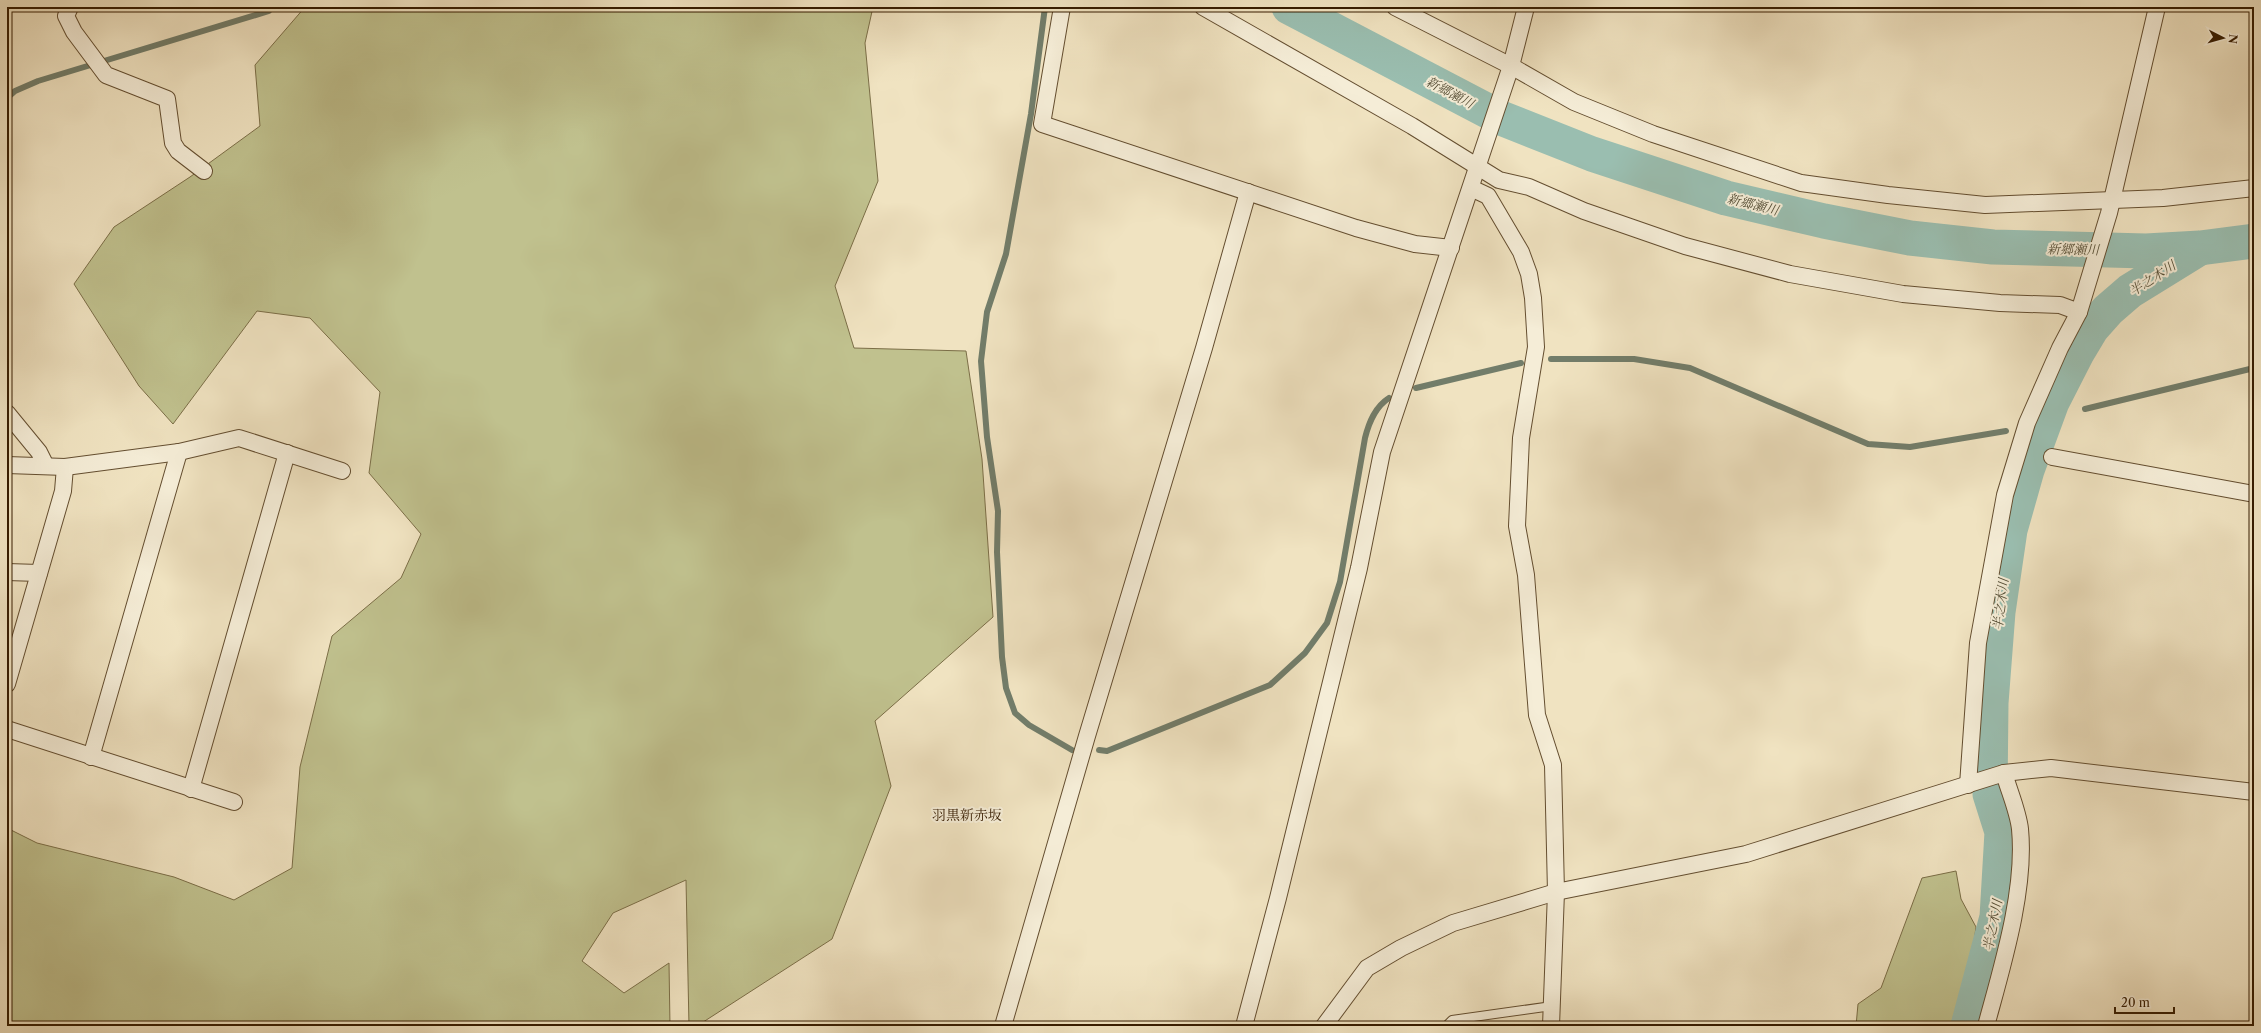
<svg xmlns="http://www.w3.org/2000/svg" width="2261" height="1033" font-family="'Libre Caslon Text','Noto Serif JP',serif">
	<rect width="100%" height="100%" fill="#f0e3c1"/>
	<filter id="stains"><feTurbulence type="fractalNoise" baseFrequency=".005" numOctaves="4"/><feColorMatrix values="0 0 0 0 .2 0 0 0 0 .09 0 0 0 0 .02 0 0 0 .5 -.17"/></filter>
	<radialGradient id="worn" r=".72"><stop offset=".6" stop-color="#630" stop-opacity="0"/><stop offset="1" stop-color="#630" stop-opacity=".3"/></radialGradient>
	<g fill="#c0c18e" stroke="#7b6e47">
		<polygon points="305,7 873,7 865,43 878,181 835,286 854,348 966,351 982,459 993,617 875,721 891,786 832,939 697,1026 689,1026 686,880 613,913 582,961 624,993 669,963 670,1026 7,1026 7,828 37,843 174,877 234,900 292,868 300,767 332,636 401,578 421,534 369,473 380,392 310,318 257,311 173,424 139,386 74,284 114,227 190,177 260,126 255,65"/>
		<polygon points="1956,871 1961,899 1976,927 1970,972 1956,1026 1856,1026 1858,1004 1881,988 1922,878"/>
	</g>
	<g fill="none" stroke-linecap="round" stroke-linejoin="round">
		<g stroke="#727d6a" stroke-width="6">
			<polyline points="1045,7 1031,114 1006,254 987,312 981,361 987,437 998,511 997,552 1002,657 1006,688 1015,713 1029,725 1072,750"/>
			<polyline points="7,98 15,91 38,81 269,11 270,7"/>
			<polyline points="1551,359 1634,359 1690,368 1868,444 1910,447 2006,431"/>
			<polyline points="1416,388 1521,363"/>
			<polyline points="2085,409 2254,368"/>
			<path d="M1099 750 1107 751 1270 685 1305 653 1327 623 1340 582 1365 438C1369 422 1375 407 1389 398"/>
		</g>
		<g stroke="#9abeb0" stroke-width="35">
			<polyline points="1289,7 1501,118 1592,154 1726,198 1824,221 1910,238 1993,247 2146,251 2200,248 2254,241"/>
			<polyline points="1968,1026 1997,917 2002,832 1990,794 1991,703 1998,612 2010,530 2027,470 2052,402 2077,353 2092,328 2108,310 2130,291 2198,249"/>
		</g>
		<g stroke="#644e30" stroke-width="10">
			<polyline id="lane" points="1446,1026 1452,1020 1552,1006"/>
		</g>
		<g stroke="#644e30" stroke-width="18">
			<g id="street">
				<polyline points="70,7 66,16 74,32 106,75 167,99 173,143 178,151 204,171"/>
				<polyline points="1062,7 1042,124 1356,228 1415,244 1451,248"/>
				<polyline points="1203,7 1412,126 1499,180 1529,187 1584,211 1685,246 1790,274 1903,294 2000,303 2060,305 2079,312"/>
				<polyline points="1395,7 1511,66 1574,102 1653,134 1801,183 1888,195 1985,205 2163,198 2254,188"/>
				<polyline points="1471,188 1488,196 1521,252 1529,274 1533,298 1536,347 1521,438 1517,526 1526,575 1537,715 1553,765 1556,892 1551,1026"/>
				<polyline points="7,413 39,452 46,466"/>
				<polyline points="2052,457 2254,494"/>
				<polyline points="7,465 65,467 179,452 239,438 342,471"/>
				<polyline points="7,572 39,573"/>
				<polyline points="7,684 63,491 65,467"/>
				<polyline points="7,729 234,802"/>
				<polyline points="91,757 179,452"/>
				<polyline points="1968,785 1978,643 2005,495 2027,423 2060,348 2079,312 2109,213 2157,7"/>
				<polyline points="191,789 287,453"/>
				<polyline points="1003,1026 1087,736 1204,348 1248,192"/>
				<polyline points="1244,1026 1278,898 1359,568 1382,452 1511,66 1526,7"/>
				<polyline points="1324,1026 1367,968 1401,948 1453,923 1556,892 1746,854 2004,773 2051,768 2254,792"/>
				<path d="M1986 1026C2002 967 2026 890 2020 829 2018 811 2009 791 2004 773"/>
			</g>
		</g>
		<use href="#lane" stroke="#f5edd7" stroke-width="8"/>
		<use href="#street" stroke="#f5edd7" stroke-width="16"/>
	</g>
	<g text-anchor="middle" stroke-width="4" stroke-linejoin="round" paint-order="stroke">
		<g font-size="13" font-style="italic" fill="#544d35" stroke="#f5edd7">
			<text transform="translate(1450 92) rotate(28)" y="5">新郷瀬川</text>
			<text transform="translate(1753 204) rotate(14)" y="5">新郷瀬川</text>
			<text transform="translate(2073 249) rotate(1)" y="5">新郷瀬川</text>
			<text transform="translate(2152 278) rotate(-33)" y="5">半之木川</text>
			<text transform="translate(2000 604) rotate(-83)" y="5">半之木川</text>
			<text transform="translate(1992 925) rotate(-79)" y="5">半之木川</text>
		</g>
		<g font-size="14" fill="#361c00" stroke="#f5edd7">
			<text x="967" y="820">羽黒新赤坂</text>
		</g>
	</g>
	<rect width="2261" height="1033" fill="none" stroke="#f0e3c1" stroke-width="24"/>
	<rect x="8" y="8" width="2245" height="1017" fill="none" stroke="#361c00" stroke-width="2"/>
	<rect x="12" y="12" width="2237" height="1009" fill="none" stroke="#361c00"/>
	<g transform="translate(2223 38) rotate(96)" stroke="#f5edd7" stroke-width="3" paint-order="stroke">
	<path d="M0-3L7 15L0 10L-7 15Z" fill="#361c00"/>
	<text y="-6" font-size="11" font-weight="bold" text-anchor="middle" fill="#361c00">N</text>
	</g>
	<path d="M2115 1007v6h59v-6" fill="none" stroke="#361c00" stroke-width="2"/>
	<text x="2121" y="1007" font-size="12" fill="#361c00" stroke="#f5edd7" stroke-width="3" paint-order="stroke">20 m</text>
	<rect width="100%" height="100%" filter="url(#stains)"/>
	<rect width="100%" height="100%" fill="url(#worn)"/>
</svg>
